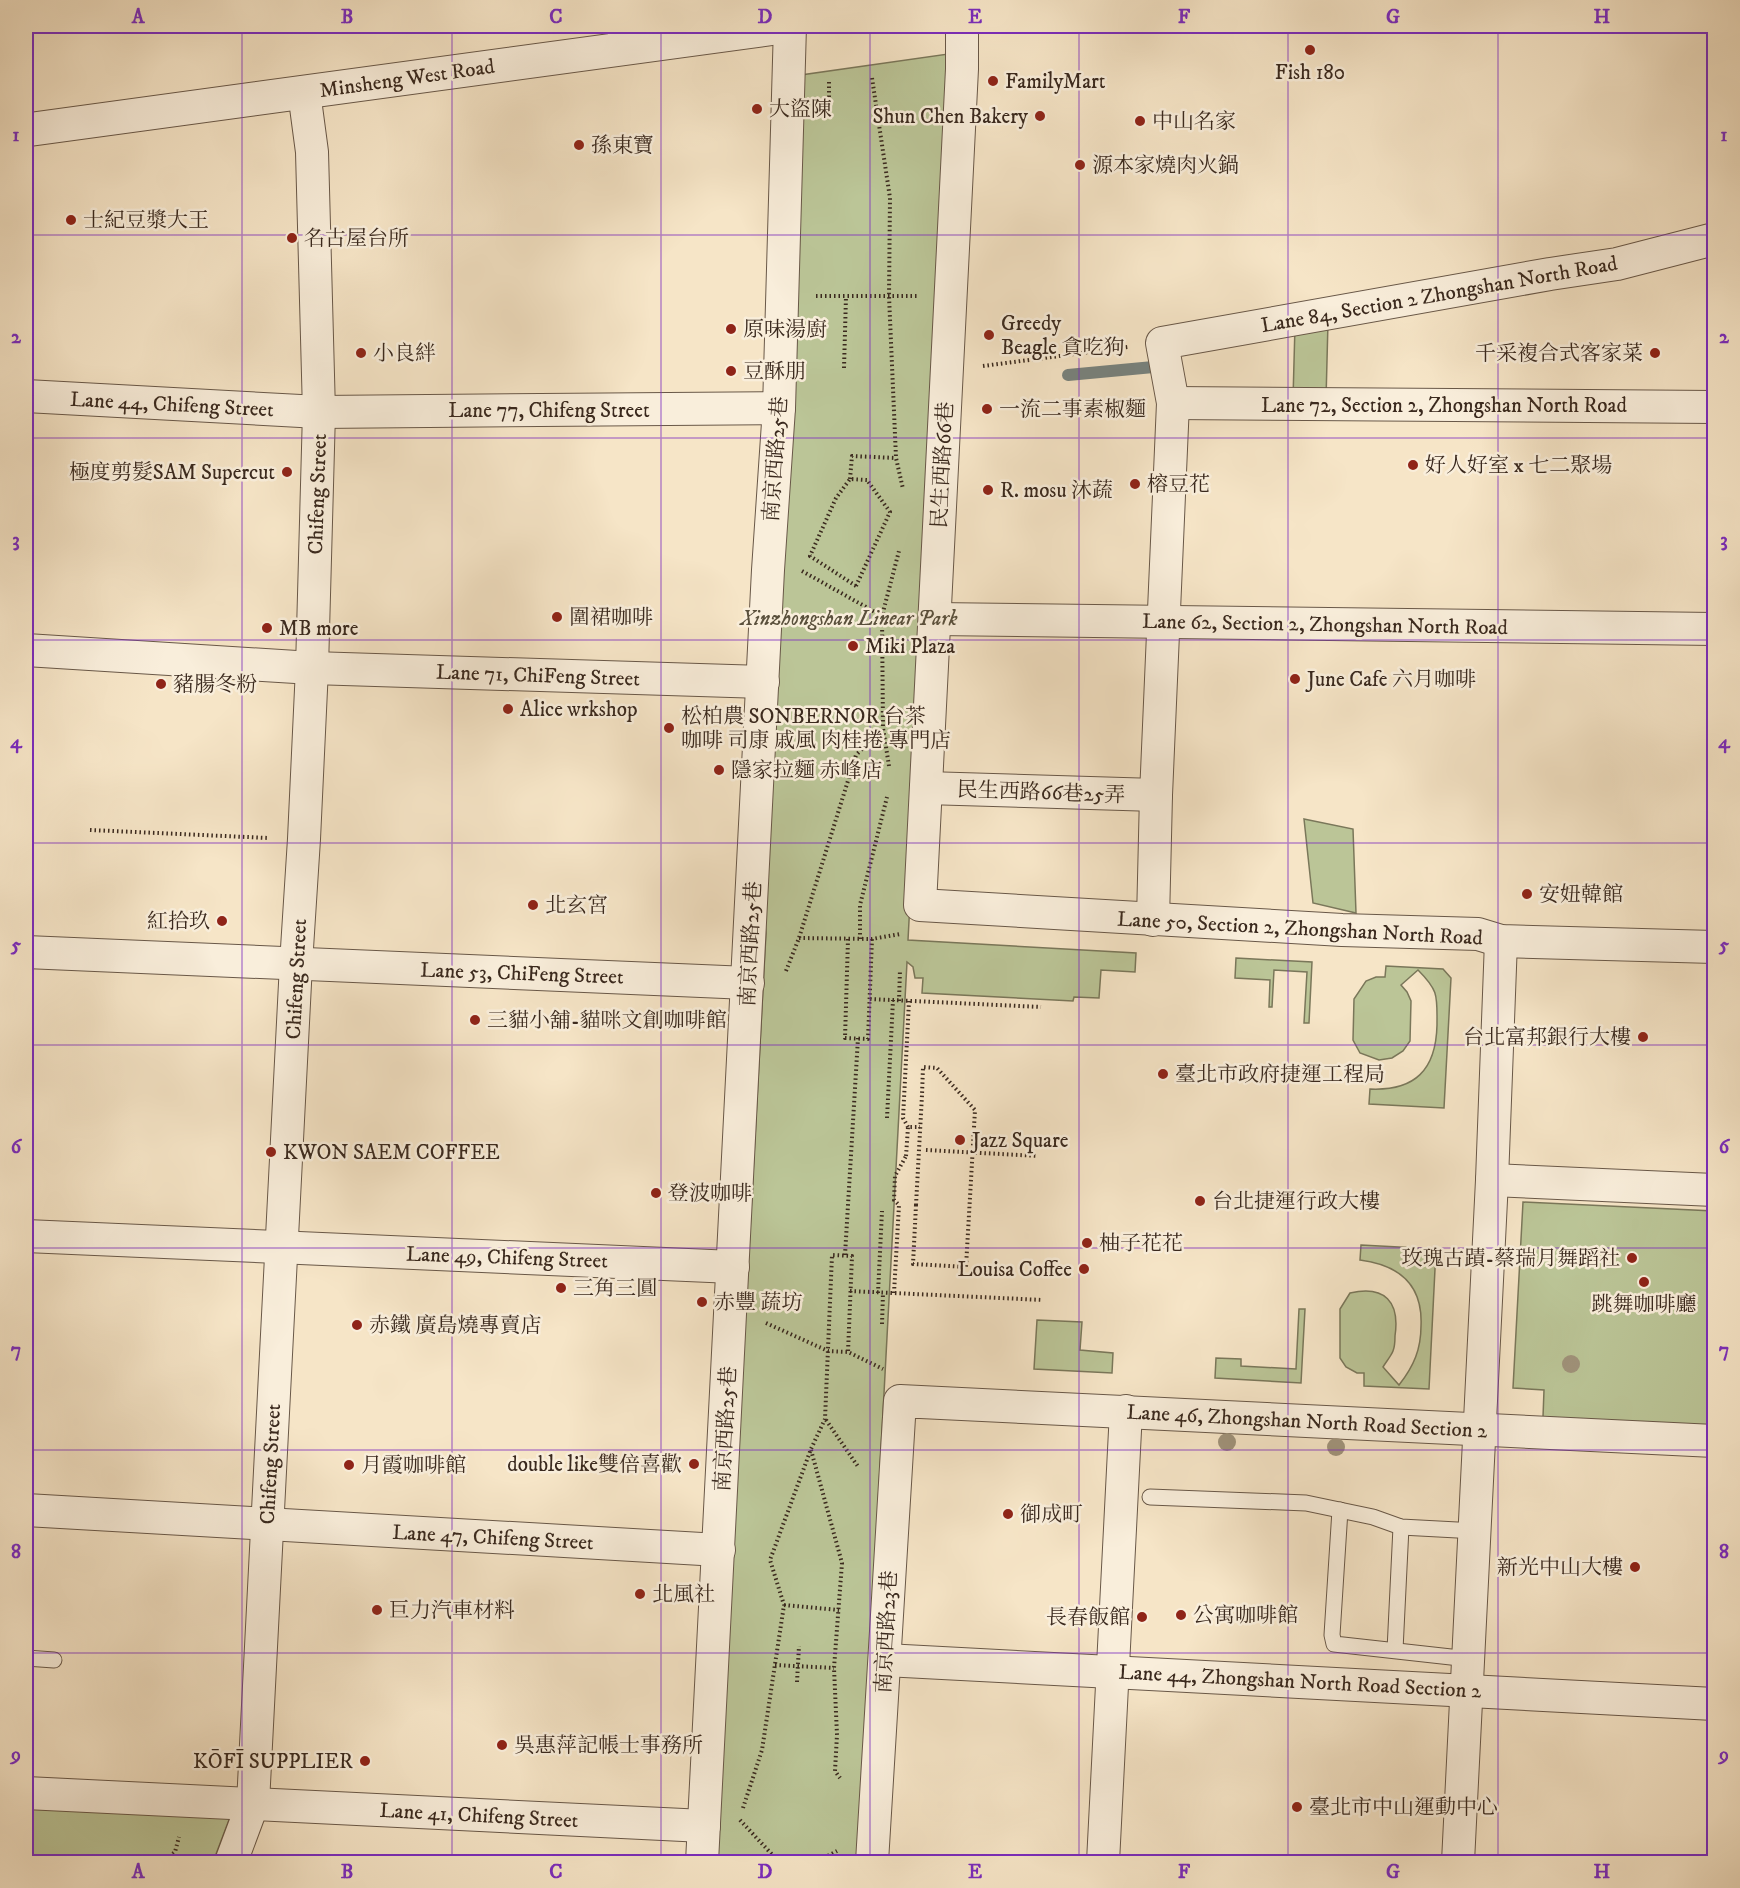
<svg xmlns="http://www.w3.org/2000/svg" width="1740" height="1888" font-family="'IM FELL DW Pica','Noto Serif TC',serif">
	<rect width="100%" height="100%" fill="#f6e5c7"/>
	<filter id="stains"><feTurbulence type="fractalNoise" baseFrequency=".00333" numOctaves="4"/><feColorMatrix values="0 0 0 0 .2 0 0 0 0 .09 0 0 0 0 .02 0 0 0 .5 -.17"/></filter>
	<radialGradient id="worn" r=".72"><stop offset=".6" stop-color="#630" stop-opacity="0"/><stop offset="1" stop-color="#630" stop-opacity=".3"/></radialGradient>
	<g fill="#bbc597" stroke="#7a775a" stroke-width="1.5">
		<polygon points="955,53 908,940 1136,953 1135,972 1101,970 1099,998 1074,997 1073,1001 922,993 923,978 915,978 913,967 907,962 859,1862 716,1862 766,933 760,865 801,75"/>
		<polygon points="1328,322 1326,399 1293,399 1295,326"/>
		<polygon points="1304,819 1353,829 1356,913 1313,903"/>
		<polygon points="1236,958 1312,962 1309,1023 1304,1023 1307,972 1274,970 1272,1007 1269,1007 1270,980 1235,978"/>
		<path d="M1386 966 1443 969 1451 978 1444 1108 1369 1104 1370 1089C1415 1091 1436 1070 1437 1025 1437 996 1439 991 1418 970L1401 985 1407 992 1411 1001 1410 1041 1403 1051 1392 1058 1379 1060 1360 1053 1353 1040 1354 999 1366 981 1376 977H1385Z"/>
		<polygon points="1523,1202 1714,1211 1714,1426 1543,1417 1544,1390 1513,1388"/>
		<path d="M1361 1245 1436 1249 1429 1389 1364 1386V1373H1357L1346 1367 1340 1358V1309L1350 1293C1385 1285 1400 1302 1395 1336 1395 1341 1395 1346 1393 1351 1391 1356 1386 1362 1383 1367L1399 1385C1414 1366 1421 1349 1421 1326 1423 1284 1399 1265 1360 1260Z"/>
		<polygon points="1299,1309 1305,1309 1301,1383 1215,1378 1216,1358 1241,1359 1241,1366 1296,1369"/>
		<polygon points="1037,1320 1082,1322 1080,1350 1113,1353 1112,1373 1034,1369"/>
		<polygon points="26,1801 232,1812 213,1862 26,1862"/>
	</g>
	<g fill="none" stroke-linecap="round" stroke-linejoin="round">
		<polyline stroke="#77827e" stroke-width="12" points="1068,375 1164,366"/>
		<g stroke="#695848" stroke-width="17">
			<g id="service">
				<polyline points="1150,1497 1306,1503 1373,1517 1401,1527 1476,1531"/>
				<polyline points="1340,1510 1332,1635 1334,1644 1469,1659"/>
				<polyline points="1395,1650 1401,1527"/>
				<polyline points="26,1658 54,1660"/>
			</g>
		</g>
		<g stroke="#695848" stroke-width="34">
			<g id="minor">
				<polyline points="623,26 626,48"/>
				<polyline points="962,26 962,69 920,905 1342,930 1478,934 1501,941 1714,947"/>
				<polyline points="26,396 319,412 779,408"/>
				<polyline points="1173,403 1714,407"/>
				<polyline points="935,619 1714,629"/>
				<polyline points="26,650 312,668 763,682"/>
				<polyline points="926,788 1156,795"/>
				<polyline points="1153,920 1156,795 1173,403 1162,343 1550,274 1617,264 1714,239"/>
				<polyline points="26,952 748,983"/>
				<polyline points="1492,1180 1714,1190"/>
				<polyline points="26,1236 733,1267"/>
				<polyline points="26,1510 719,1550"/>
				<polyline points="885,1660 1714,1704"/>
				<polyline points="26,1793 704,1826"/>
				<polyline points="231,1862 253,1803 296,964 304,839 312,668 319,412 312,152 304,92"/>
				<polyline points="702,1862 768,570 779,408 790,26"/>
				<polyline points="872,1862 900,1401 1714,1441"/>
				<polyline points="1103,1862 1126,1411"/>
				<polyline points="1458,1862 1492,1180 1501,941"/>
			</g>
		</g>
		<g stroke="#695848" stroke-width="35">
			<polyline id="tertiary" points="26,130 790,26"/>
		</g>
		<g stroke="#3a291e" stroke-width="4" stroke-dasharray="1.5 3" stroke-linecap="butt">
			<polyline points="872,78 890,198 889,296 896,458 903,489"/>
			<polyline points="829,106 829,81"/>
			<polyline points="816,296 917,296"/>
			<polyline points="983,366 1128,347"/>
			<polyline points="844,368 846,296"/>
			<polyline points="850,479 852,456 896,458"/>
			<polyline points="802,571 882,616"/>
			<polyline points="856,586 810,556 836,498 850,479 867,480"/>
			<polyline points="889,766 883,728 882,616 899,551"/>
			<polyline points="90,830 269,838"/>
			<polyline points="799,938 872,939 900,934"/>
			<polyline points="848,939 845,1038 868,1039 872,939"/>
			<polyline points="860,939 860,905 887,797"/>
			<polyline points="786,971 799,938 856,755 883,728"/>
			<polyline points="870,999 1041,1007"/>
			<polyline points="899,1001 900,970"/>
			<polyline points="887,1118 893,1000"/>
			<polyline points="908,1127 903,1118 909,1001"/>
			<polyline points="926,1150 1038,1156"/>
			<polyline points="916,1205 913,1264 966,1267 975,1110 937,1068 923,1067 922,1095"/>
			<polyline points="845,1255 858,1038"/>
			<polyline points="850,1291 1043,1300"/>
			<polyline points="878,1293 882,1211"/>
			<polyline points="894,1293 899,1205 894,1200 895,1176 906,1156"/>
			<polyline points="766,1323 828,1351 848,1352 883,1369"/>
			<polyline points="882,1324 883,1293"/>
			<polyline points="826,1420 859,1468"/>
			<polyline points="811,1450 842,1563 834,1668 837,1735 835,1771 840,1778"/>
			<polyline points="784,1605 839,1610"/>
			<polyline points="775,1665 834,1668"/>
			<polyline points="797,1682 799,1646"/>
			<polyline points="743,1808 762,1750 784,1605 770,1560 811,1449 825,1419 832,1255 852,1256 848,1352"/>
			<polyline points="740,1820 779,1862"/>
			<polyline points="162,1862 175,1852 179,1837"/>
			<polyline points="816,1862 837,1851"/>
		</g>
		<use href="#service" stroke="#f9eedb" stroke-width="15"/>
		<use href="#minor" stroke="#f9eedb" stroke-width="32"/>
		<use href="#tertiary" stroke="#f9eedb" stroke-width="33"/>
		<g stroke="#3a291e" stroke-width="4" stroke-dasharray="1.5 3" stroke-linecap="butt">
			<polyline points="856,586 890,512 867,480"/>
			<polyline points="906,1156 908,1127 920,1127"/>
			<polyline points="916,1205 922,1095"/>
		</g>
	</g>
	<g fill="#a0937b">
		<circle cx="1571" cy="1364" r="9"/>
		<circle cx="1227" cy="1442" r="9"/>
		<circle cx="1336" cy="1447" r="9"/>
	</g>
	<path fill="none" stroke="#7b2cbf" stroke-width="1.5" stroke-opacity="0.55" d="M242 26V1862M452 26V1862M661 26V1862M870 26V1862M1079 26V1862M1288 26V1862M1498 26V1862M26 235H1714M26 438H1714M26 640H1714M26 843H1714M26 1045H1714M26 1248H1714M26 1450H1714M26 1653H1714"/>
	<g fill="#8f2418" stroke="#f9eedb" stroke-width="2">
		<circle cx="1310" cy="50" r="6"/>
		<circle cx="993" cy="81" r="6"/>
		<circle cx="757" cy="109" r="6"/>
		<circle cx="1040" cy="116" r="6"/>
		<circle cx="1140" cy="121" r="6"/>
		<circle cx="579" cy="145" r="6"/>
		<circle cx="1080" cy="165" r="6"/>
		<circle cx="71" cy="220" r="6"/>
		<circle cx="292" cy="238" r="6"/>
		<circle cx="731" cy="329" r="6"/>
		<circle cx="989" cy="335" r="6"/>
		<circle cx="361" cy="353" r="6"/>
		<circle cx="1655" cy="353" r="6"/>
		<circle cx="731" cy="371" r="6"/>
		<circle cx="987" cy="409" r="6"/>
		<circle cx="1413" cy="465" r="6"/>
		<circle cx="287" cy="472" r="6"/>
		<circle cx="1135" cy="484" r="6"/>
		<circle cx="988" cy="490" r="6"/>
		<circle cx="557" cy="617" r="6"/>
		<circle cx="267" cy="628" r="6"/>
		<circle cx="853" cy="646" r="6"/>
		<circle cx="1295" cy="679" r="6"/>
		<circle cx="161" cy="684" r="6"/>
		<circle cx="508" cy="709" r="6"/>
		<circle cx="669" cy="728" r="6"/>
		<circle cx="719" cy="770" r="6"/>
		<circle cx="1527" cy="894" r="6"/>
		<circle cx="533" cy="905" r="6"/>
		<circle cx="222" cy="921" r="6"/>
		<circle cx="475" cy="1020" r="6"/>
		<circle cx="1643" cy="1037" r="6"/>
		<circle cx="1163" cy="1074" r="6"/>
		<circle cx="960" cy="1140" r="6"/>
		<circle cx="271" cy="1152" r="6"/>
		<circle cx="656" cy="1193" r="6"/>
		<circle cx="1200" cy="1201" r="6"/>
		<circle cx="1087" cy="1243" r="6"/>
		<circle cx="1632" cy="1258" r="6"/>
		<circle cx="1084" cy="1269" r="6"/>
		<circle cx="1644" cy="1282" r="6"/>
		<circle cx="561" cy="1288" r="6"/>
		<circle cx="702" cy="1302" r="6"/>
		<circle cx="357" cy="1325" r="6"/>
		<circle cx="694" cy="1464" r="6"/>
		<circle cx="349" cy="1465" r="6"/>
		<circle cx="1008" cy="1514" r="6"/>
		<circle cx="1635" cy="1567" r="6"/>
		<circle cx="640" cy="1594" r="6"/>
		<circle cx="377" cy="1610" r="6"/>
		<circle cx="1181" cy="1615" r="6"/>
		<circle cx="1142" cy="1617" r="6"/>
		<circle cx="502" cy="1745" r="6"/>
		<circle cx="365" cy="1761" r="6"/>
		<circle cx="1297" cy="1807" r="6"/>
	</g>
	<g text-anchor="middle" stroke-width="5" stroke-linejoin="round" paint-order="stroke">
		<g font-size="21" fill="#3a291e" stroke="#f9eedb" text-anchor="start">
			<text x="1310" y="79" text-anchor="middle">Fish 180</text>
			<text x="1005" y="88">FamilyMart</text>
			<text x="769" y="116">大盜陳</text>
			<text x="1028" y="123" text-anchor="end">Shun Chen Bakery</text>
			<text x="1152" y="128">中山名家</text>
			<text x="591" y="152">孫東寶</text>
			<text x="1092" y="172">源本家燒肉火鍋</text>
			<text x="83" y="227">士紀豆漿大王</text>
			<text x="304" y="245">名古屋台所</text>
			<text x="1001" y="330">Greedy<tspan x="1001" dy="24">Beagle 貪吃狗</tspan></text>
			<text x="743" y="336">原味湯廚</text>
			<text x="373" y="360">小良絆</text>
			<text x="1643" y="360" text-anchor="end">千采複合式客家菜</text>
			<text x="743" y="378">豆酥朋</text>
			<text x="999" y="416">一流二事素椒麵</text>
			<text x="1425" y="472">好人好室 x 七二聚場</text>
			<text x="275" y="479" text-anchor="end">極度剪髮SAM Supercut</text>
			<text x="1147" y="491">榕豆花</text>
			<text x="1000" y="497">R. mosu 沐蔬</text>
			<text x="569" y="624">圍裙咖啡</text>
			<text x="279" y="635">MB more</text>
			<text x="865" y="653">Miki Plaza</text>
			<text x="1307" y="686">June Cafe 六月咖啡</text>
			<text x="173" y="691">豬腸冬粉</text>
			<text x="520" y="716">Alice wrkshop</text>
			<text x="681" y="723">松柏農 SONBERNOR 台茶<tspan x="681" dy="24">咖啡 司康 戚風 肉桂捲 專門店</tspan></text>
			<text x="731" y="777">隱家拉麵 赤峰店</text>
			<text x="1539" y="901">安妞韓館</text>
			<text x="545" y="912">北玄宮</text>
			<text x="210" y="928" text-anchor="end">紅拾玖</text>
			<text x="487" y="1027">三貓小舖-貓咪文創咖啡館</text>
			<text x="1631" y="1044" text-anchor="end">台北富邦銀行大樓</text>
			<text x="1175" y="1081">臺北市政府捷運工程局</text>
			<text x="972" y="1147">Jazz Square</text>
			<text x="283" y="1159">KWON SAEM COFFEE</text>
			<text x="668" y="1200">登波咖啡</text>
			<text x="1212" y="1208">台北捷運行政大樓</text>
			<text x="1099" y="1250">柚子花花</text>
			<text x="1620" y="1265" text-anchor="end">玫瑰古蹟-蔡瑞月舞蹈社</text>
			<text x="1072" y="1276" text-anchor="end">Louisa Coffee</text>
			<text x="573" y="1295">三角三圓</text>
			<text x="714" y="1309">赤豐 蔬坊</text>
			<text x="1644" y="1311" text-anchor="middle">跳舞咖啡廳</text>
			<text x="369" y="1332">赤鐵 廣島燒專賣店</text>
			<text x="682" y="1471" text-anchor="end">double like雙倍喜歡</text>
			<text x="361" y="1472">月霞咖啡館</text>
			<text x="1020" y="1521">御成町</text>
			<text x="1623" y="1574" text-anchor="end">新光中山大樓</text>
			<text x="652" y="1601">北風社</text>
			<text x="389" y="1617">巨力汽車材料</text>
			<text x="1193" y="1622">公寓咖啡館</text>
			<text x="1130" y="1624" text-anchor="end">長春飯館</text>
			<text x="514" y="1752">吳惠萍記帳士事務所</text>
			<text x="353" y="1768" text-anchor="end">KŌFĪ SUPPLIER</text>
			<text x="1309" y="1814">臺北市中山運動中心</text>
		</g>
		<g font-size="21" fill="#3a291e" stroke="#f9eedb">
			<text transform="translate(407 78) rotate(-8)" y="7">Minsheng West Road</text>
			<text transform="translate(1439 294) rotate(-10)" y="7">Lane 84, Section 2 Zhongshan North Road</text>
			<text transform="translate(172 404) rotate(3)" y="7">Lane 44, Chifeng Street</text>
			<text x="1444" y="412">Lane 72, Section 2, Zhongshan North Road</text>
			<text x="549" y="417">Lane 77, Chifeng Street</text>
			<text transform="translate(775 459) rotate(-86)" y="7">南京西路25巷</text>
			<text transform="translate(942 465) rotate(-87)" y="7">民生西路66巷</text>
			<text transform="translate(317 494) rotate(-88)" y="7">Chifeng Street</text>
			<text transform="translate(1325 624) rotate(1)" y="7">Lane 62, Section 2, Zhongshan North Road</text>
			<text transform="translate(538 675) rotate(2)" y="7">Lane 71, ChiFeng Street</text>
			<text transform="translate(1041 792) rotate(2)" y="7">民生西路66巷25弄</text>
			<text transform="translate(1300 928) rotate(3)" y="7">Lane 50, Section 2, Zhongshan North Road</text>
			<text transform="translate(750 944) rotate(-87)" y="7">南京西路25巷</text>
			<text transform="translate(522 973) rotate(2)" y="7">Lane 53, ChiFeng Street</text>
			<text transform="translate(296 979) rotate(-87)" y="7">Chifeng Street</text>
			<text transform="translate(507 1257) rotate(2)" y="7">Lane 49, Chifeng Street</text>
			<text transform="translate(1307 1421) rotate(3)" y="7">Lane 46, Zhongshan North Road Section 2</text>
			<text transform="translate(725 1429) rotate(-87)" y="7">南京西路25巷</text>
			<text transform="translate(270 1464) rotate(-87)" y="7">Chifeng Street</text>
			<text transform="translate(493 1537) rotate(3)" y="7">Lane 47, Chifeng Street</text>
			<text transform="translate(886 1632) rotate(-87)" y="7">南京西路23巷</text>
			<text transform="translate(1300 1681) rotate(3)" y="7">Lane 44, Zhongshan North Road Section 2</text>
			<text transform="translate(479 1815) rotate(3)" y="7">Lane 41, Chifeng Street</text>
		</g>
		<g font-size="21" font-style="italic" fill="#5a503c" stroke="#f9eedb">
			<text x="849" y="625">Xinzhongshan Linear Park</text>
		</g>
	</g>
	<rect width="1740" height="1888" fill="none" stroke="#f6e5c7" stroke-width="66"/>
	<rect x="33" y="33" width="1674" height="1822" fill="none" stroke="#7b2cbf" stroke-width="2"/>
	<g font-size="20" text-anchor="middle" font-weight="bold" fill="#7b2cbf">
		<text x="138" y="23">A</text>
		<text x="347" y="23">B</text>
		<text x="556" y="23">C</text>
		<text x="765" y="23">D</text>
		<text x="975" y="23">E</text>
		<text x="1184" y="23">F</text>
		<text x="1393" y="23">G</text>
		<text x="1602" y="23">H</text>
		<text x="16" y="141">1</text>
		<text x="1724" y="141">1</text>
		<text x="16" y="343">2</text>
		<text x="1724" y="343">2</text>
		<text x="16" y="546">3</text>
		<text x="1724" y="546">3</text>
		<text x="16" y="748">4</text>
		<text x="1724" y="748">4</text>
		<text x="16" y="951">5</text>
		<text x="1724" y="951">5</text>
		<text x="16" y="1153">6</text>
		<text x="1724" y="1153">6</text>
		<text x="16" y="1356">7</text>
		<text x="1724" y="1356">7</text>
		<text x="16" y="1558">8</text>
		<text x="1724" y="1558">8</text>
		<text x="16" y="1761">9</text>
		<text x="1724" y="1761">9</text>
		<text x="138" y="1878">A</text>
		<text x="347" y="1878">B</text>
		<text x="556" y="1878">C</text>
		<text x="765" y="1878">D</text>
		<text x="975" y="1878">E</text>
		<text x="1184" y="1878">F</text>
		<text x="1393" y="1878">G</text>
		<text x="1602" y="1878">H</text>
	</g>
	<rect width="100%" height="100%" filter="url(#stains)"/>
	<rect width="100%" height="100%" fill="url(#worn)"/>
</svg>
